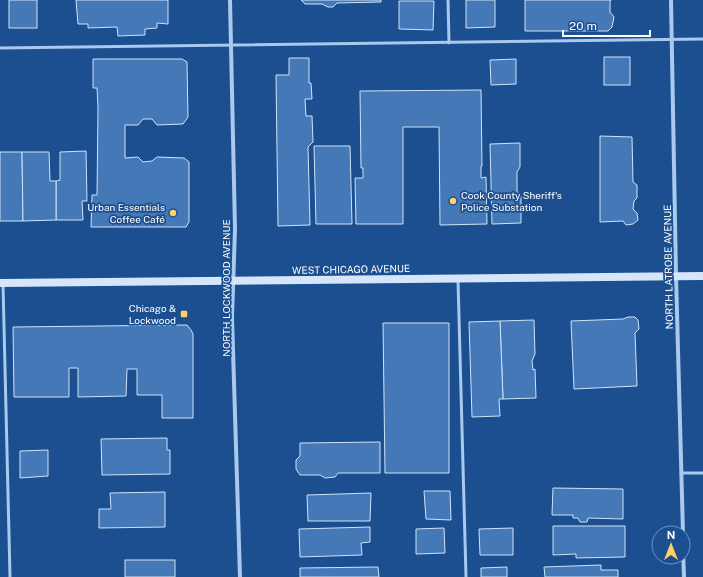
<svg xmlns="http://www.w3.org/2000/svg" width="703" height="577" font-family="'Public Sans',sans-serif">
	<rect width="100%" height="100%" fill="#1b4f8f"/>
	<g fill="#4478b7" stroke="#cfe3fa">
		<rect x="9" y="0" width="28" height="28"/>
		<polygon points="76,0 168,0 168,24 157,23 157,28 145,29 145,35 118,36 117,27 88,28 88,24 78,24"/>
		<polygon points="301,0 381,0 381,2 337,3 333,7 328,7 322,4 305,4"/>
		<polygon points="466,0 495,0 495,27 466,28"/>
		<polygon points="525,0 611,0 610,2 610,12 614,17 612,27 608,31 525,31"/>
		<polygon points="399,1 434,1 433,30 399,29"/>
		<rect x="604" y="57" width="26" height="28"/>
		<polygon points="289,58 309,58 309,83 311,83 312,99 305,99 306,116 312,116 313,142 308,147 310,225 278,226 276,75 289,75"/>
		<polygon points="93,59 182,59 187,62 188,117 183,124 157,125 152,119 143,119 138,125 125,125 125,158 138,157 143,162 152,161 157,157 184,158 189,162 189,222 186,227 91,227 92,195 97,195 98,108 97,88 93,88"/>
		<polygon points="516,59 516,84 491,85 490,60"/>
		<polygon points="481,90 482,166 481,166 481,178 486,177 487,224 440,225 439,127 403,127 403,224 356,224 355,178 363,178 363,168 361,168 360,91"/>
		<polygon points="600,136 632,137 633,182 637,185 637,198 634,201 633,209 637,213 638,220 633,224 626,225 623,221 600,222"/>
		<polygon points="520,143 520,167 517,172 517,191 521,196 521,223 492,224 490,144"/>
		<polygon points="314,146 350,146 352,224 316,224"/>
		<polygon points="86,151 87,201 82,201 83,220 56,220 56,181 60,180 60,152"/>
		<polygon points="0,152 22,152 23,221 0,221"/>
		<polygon points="22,152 49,152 50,181 56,181 56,220 23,221"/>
		<polygon points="628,317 635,317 638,320 639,329 635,333 637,386 574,389 571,321 623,319"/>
		<polygon points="534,320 535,354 532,361 533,370 535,369 536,398 503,399 500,321"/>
		<polygon points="500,321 503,399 499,399 500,416 472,417 469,322"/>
		<polygon points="383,323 449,323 449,473 385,473"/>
		<polygon points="182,325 187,325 191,330 193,334 193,418 162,418 162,395 137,395 137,369 127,369 126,396 78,397 78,368 69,368 69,397 14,397 13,327"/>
		<polygon points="167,438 167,450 170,450 170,474 102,475 101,439"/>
		<polygon points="380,442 380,473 338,473 335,477 325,478 320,475 300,475 296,469 296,460 300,456 300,443"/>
		<polygon points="48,450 48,476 20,478 20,451"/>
		<polygon points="553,488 623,489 623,519 588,518 587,522 580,522 578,518 573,518 573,515 552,515"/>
		<polygon points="424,491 450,491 451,520 426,519"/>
		<polygon points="165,492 165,527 99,528 99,509 111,509 110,493"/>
		<polygon points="371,493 370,521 308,521 307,495"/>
		<polygon points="553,526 625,526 625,557 576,558 576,554 553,555"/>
		<polygon points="370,527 370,542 361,543 362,555 300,557 299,529"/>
		<polygon points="444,528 445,553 416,554 416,529"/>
		<polygon points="513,528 513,555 480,555 479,529"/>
		<rect x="125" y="560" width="50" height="17"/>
		<polygon points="601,565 601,570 618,570 618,577 545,577 544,567"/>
		<polygon points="378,567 379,577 300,577 300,568"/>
		<polygon points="507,567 507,577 481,577 481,568"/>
	</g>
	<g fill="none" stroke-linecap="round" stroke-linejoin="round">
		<g stroke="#a9c9ee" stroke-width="3">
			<polyline points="448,0 449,43"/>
			<polyline points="0,48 703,39"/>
			<polyline points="458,280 466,577"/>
			<polyline points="3,284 10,577"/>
			<polyline points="681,473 703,473"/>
		</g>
		<g stroke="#a9c9ee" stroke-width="4">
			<polyline points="230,0 235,229 232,317 240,577"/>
			<polyline points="671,0 676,276 683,533"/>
			<polyline points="683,549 684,577"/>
		</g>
		<polyline stroke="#d6e6fa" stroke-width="8" points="0,283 703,276"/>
	</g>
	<g fill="#ffd166" stroke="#1b4f8f" stroke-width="1.5">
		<circle cx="453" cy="201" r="4"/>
		<circle cx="173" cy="213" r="4"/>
		<rect x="180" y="310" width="8" height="8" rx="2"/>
	</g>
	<g text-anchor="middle" stroke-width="3.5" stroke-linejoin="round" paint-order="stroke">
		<g font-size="10" fill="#fff" stroke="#1b4f8f" text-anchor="end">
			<text x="461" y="199" text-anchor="start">Cook County Sheriff's<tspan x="461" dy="12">Police Substation</tspan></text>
			<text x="165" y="211">Urban Essentials<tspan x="165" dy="12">Coffee Café</tspan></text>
			<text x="176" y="312">Chicago &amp;<tspan x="176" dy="12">Lockwood</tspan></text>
		</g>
		<g font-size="10" fill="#fff" stroke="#1b4f8f">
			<text transform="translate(668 267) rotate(-91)" y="4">NORTH LATROBE AVENUE</text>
			<text transform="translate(351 269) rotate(-1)" y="4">WEST CHICAGO AVENUE</text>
			<text transform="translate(226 288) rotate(-90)" y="4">NORTH LOCKWOOD AVENUE</text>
		</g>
	</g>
	<g transform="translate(671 545)"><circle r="19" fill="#1b4f8f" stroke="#7695bc"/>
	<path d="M0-3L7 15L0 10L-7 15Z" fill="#ffd166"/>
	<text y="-6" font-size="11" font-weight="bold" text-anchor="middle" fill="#ffffff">N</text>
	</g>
	<path d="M563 30v6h87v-6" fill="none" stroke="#ffffff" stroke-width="2"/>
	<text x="569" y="30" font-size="12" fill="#ffffff" stroke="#1b4f8f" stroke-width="3" paint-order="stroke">20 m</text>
</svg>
